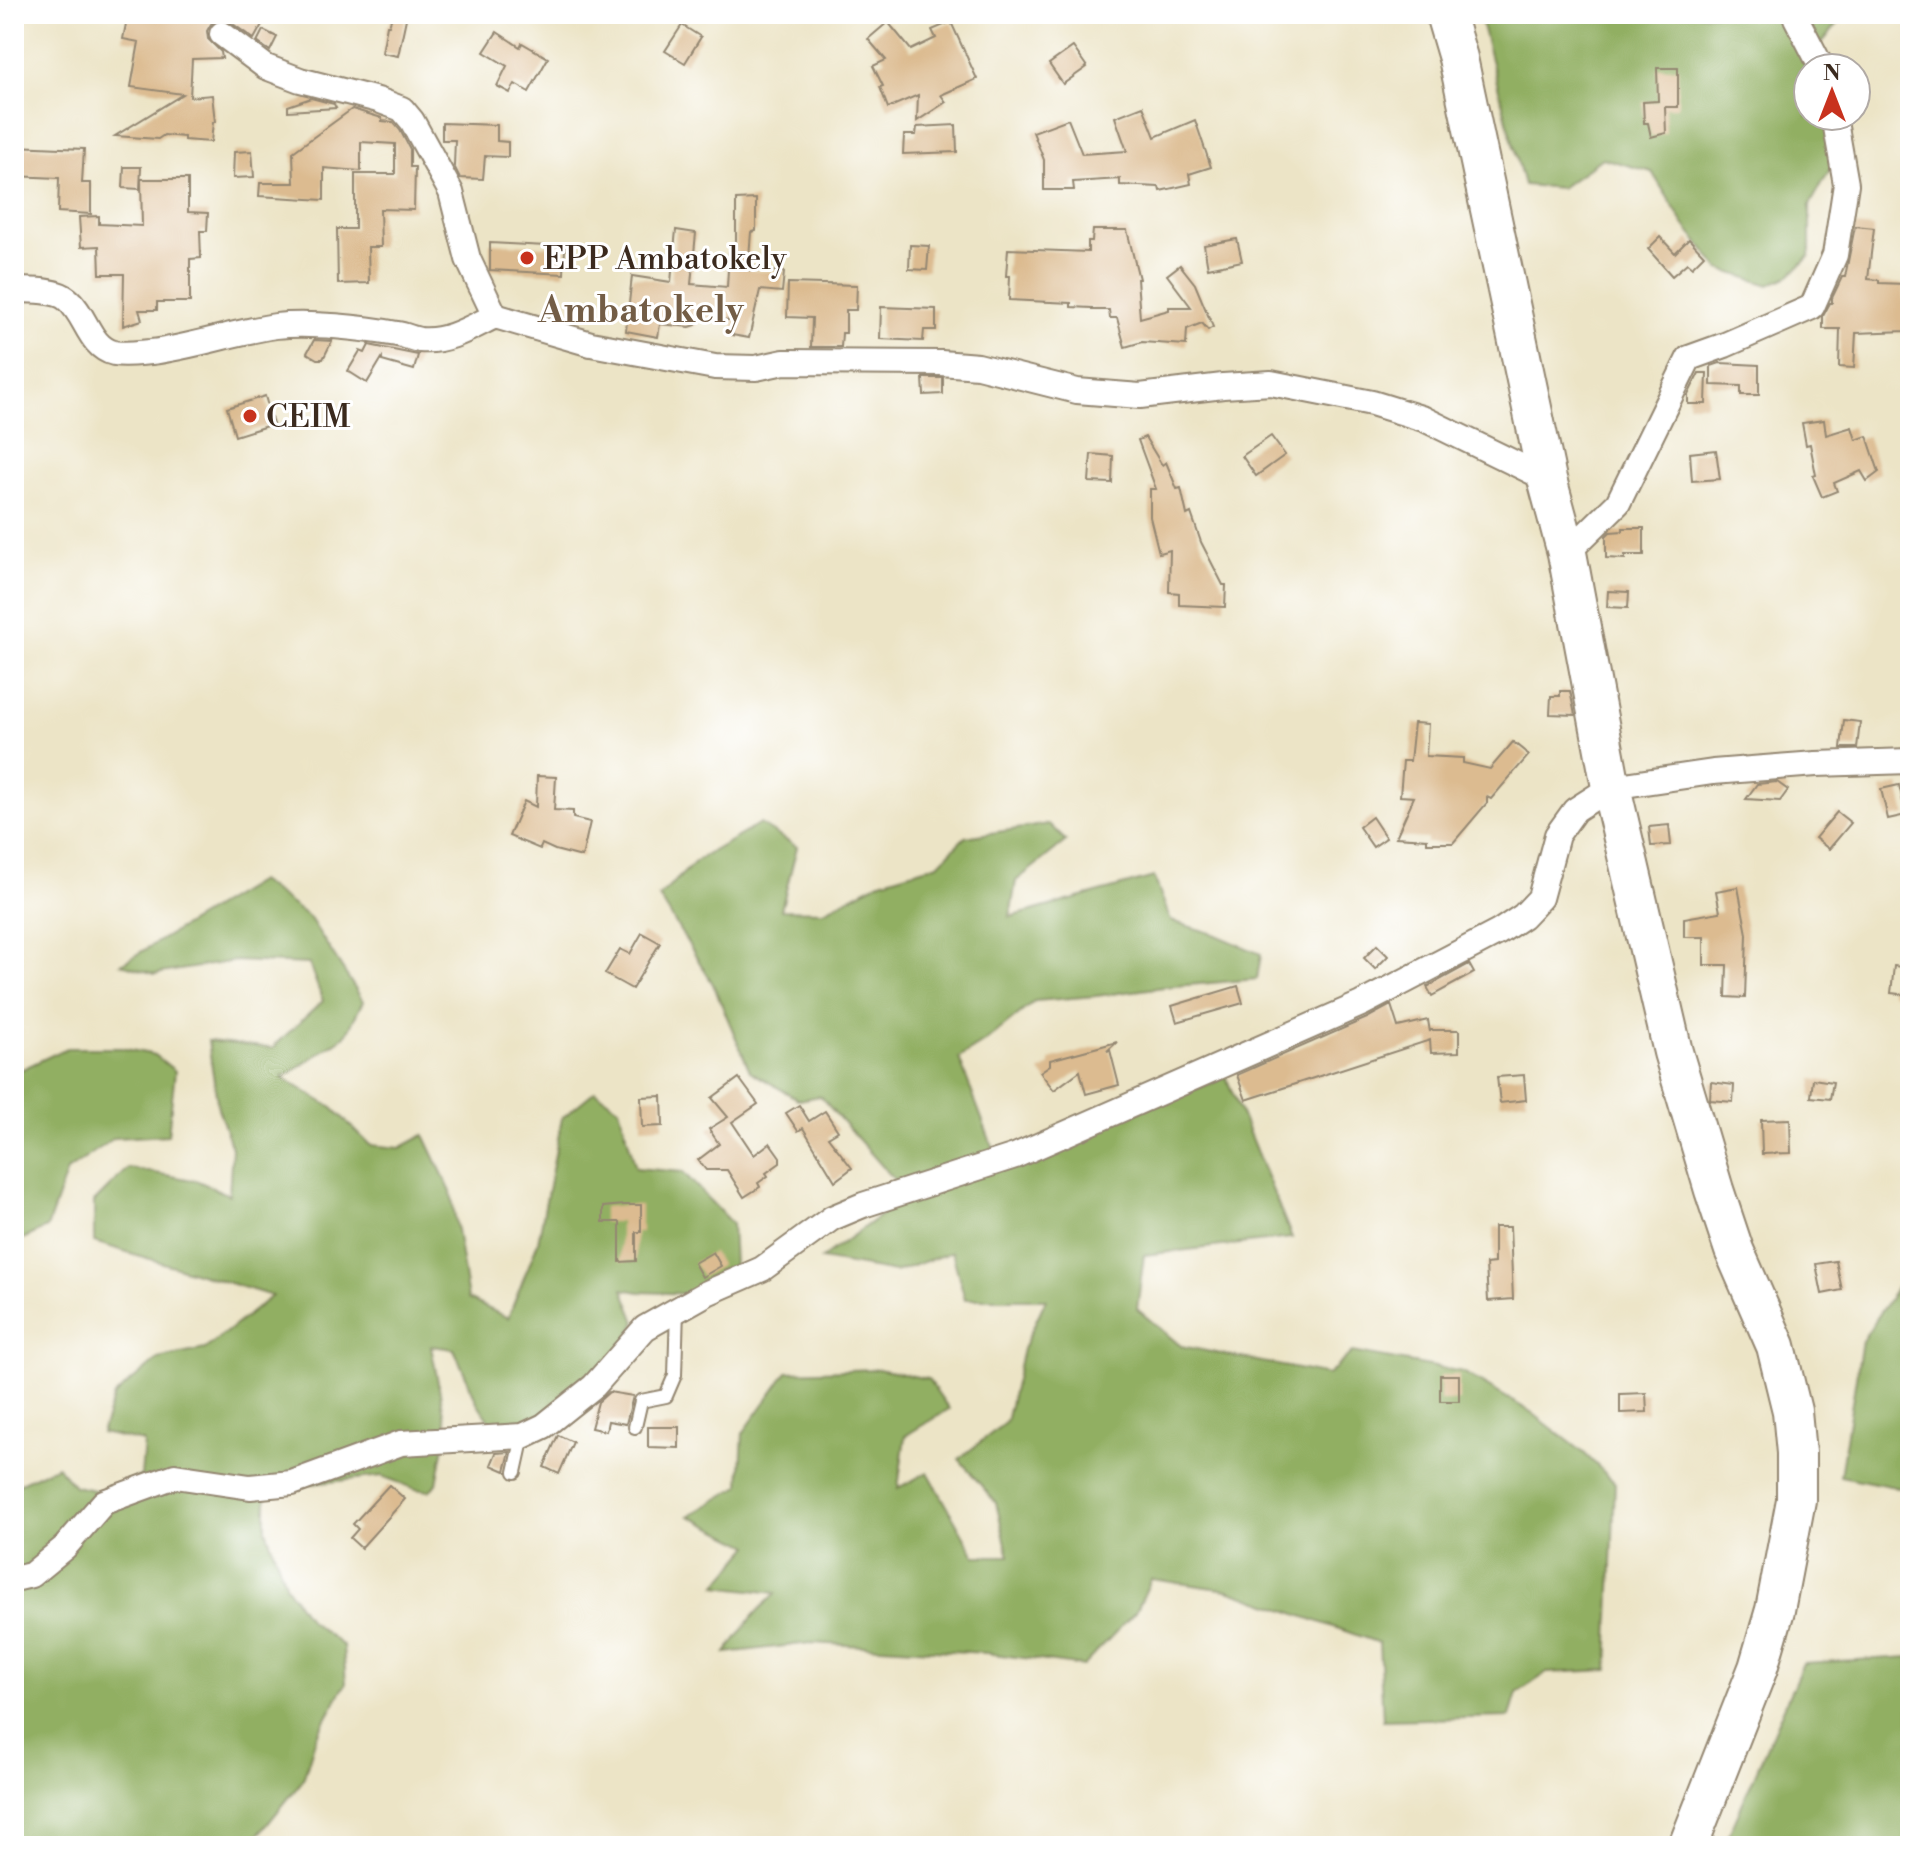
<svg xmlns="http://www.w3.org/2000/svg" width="1924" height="1860" font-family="'Libre Bodoni',serif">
	<rect width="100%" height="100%" fill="#fff"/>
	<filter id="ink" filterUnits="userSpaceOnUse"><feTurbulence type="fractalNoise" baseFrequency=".0125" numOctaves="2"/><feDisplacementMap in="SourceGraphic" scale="16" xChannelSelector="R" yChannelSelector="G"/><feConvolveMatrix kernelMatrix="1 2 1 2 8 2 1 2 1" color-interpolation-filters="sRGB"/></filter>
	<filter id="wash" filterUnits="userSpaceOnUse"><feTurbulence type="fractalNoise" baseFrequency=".006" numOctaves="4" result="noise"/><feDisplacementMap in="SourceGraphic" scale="32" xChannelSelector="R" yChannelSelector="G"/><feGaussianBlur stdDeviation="1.8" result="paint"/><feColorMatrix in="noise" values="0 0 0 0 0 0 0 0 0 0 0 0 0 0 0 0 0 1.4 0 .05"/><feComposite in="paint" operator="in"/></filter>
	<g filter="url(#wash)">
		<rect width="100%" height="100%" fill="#ece4c6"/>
		<g fill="#91af62" stroke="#666c40" stroke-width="2">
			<polygon points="1479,14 1846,14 1820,45 1825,68 1808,68 1808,116 1837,116 1849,170 1830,169 1810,205 1810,256 1789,276 1769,285 1719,269 1684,224 1652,172 1602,158 1561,188 1524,185"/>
			<polygon points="760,824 797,847 781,910 824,911 881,881 938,864 965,837 1049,824 1066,841 1016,881 1010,917 1154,877 1171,921 1214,934 1261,954 1257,979 1164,987 1096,996 1035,1001 986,1041 959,1058 999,1164 1226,1077 1292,1238 1144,1255 1137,1309 1181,1346 1328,1375 1352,1352 1463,1372 1531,1412 1584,1453 1615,1483 1608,1670 1547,1673 1517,1693 1510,1717 1383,1720 1379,1643 1228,1590 1151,1579 1137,1610 1083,1666 986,1653 811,1643 726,1653 753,1616 776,1593 716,1586 750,1546 689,1516 740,1486 743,1433 787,1372 878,1369 928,1379 949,1409 905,1436 898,1488 928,1472 975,1556 1009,1556 996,1503 959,1459 1006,1422 1023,1349 1046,1299 965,1299 952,1252 895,1272 821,1259 908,1195 820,1096 799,1100 750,1071 713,984 659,897 696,861"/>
			<polygon points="259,881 309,917 363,1001 346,1035 283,1078 333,1108 370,1145 400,1148 424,1135 451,1192 468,1299 508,1318 538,1242 562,1118 595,1091 619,1108 636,1168 683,1172 732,1224 734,1265 692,1294 640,1292 623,1289 636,1322 617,1361 535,1422 495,1430 477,1402 454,1349 431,1346 447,1429 437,1484 429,1491 415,1489 382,1476 266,1489 266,1529 286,1586 309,1620 343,1646 346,1683 316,1737 303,1780 250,1846 14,1846 14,1486 57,1466 74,1486 104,1492 141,1476 144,1442 101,1433 114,1396 158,1359 205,1349 272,1296 94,1242 94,1202 128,1168 198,1181 229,1195 232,1148 218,1108 208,1041 272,1048 323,1001 309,964 235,961 155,974 121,964"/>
			<polygon points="67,1048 121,1048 155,1055 175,1071 168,1135 114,1138 67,1171 47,1228 14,1243 14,1073"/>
			<polygon points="1910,1267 1910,1490 1840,1476 1862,1341"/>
			<polygon points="1910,1657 1910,1846 1724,1846 1803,1663"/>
		</g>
		<g id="blocks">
			<g fill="#dcbb90">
				<polygon points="128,14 251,14 264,21 254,39 230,22 223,19 215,21 211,24 207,31 208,39 221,52 222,58 192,59 190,97 212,95 215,122 213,122 211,142 184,140 184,137 164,135 158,139 115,136 183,94 131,87 139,42 123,39"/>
				<polygon points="393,14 407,14 398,56 382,53 387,25 389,25"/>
				<polygon points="888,22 911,50 936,38 932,30 951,22 977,79 941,95 946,102 917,121 918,95 888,108 880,87 883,86 873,66 886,60 868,39"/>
				<polygon points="682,25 701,37 685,63 665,51"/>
				<polygon points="263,30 277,37 270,51 257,42"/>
				<polygon points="497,32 520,47 522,43 548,58 529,92 515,84 510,93 497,86 507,66 484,52"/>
				<polygon points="1073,47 1087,67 1063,84 1049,64"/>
				<polygon points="1657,68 1678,68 1678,107 1665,107 1666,133 1651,137 1648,123 1644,123 1643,102 1658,101"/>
				<polygon points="311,98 334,104 336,108 288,111 288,106"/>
				<polygon points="1143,106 1155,137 1195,120 1211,167 1189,174 1191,184 1160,191 1159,187 1120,185 1120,179 1073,182 1074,190 1044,190 1044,160 1033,132 1068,119 1082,154 1127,151 1115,117"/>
				<polygon points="352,109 382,118 382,121 393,122 400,130 410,149 410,167 415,167 414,210 380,209 381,247 368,247 369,283 338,284 337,229 355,229 355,174 395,174 395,144 361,142 361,171 324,168 324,200 259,196 260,183 294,183 293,152"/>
				<polygon points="442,123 497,125 497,141 508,142 508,157 485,156 483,179 460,178 454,166 455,140 442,140"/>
				<polygon points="956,125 957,152 903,154 904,135 916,135 917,127"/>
				<polygon points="14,146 84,149 82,183 91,183 91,214 58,212 59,178 14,176"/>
				<polygon points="252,151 254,177 233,178 234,152"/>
				<polygon points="124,167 141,167 140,189 123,188"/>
				<polygon points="141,179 188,179 188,212 208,213 207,231 200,231 201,258 190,259 190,302 157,302 157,310 139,310 142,320 123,326 124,274 100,274 99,246 81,247 79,217 99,216 99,224 142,226"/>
				<polygon points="756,199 756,231 751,232 748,270 784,272 782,292 760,290 749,338 732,335 734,320 698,319 696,325 690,327 660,324 658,337 626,331 632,276 671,282 676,230 696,233 691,284 727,287 729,252 736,252 736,200"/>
				<polygon points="1855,226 1874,228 1868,279 1879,280 1879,283 1905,284 1904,305 1906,305 1906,331 1856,333 1854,368 1839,367 1840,329 1823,329 1823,316 1830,303 1832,303 1832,298 1842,277 1845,277"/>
				<polygon points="1093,230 1127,230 1139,279 1137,279 1140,318 1169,310 1169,307 1191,307 1167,275 1180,265 1195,284 1213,327 1208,330 1202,323 1187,329 1186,345 1142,342 1125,347 1117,318 1110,318 1109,310 1092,310 1092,308 1071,307 1071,303 1009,300 1010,276 1006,276 1008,249 1088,252 1088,241 1092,241"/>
				<polygon points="1660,237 1675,253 1689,239 1704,255 1692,267 1687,263 1672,276 1648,249"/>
				<polygon points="1237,239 1242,261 1208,268 1204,245"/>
				<polygon points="490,243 565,247 564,274 490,270"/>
				<polygon points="910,245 929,246 927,270 909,269"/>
				<polygon points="788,283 857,285 856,310 846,310 846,333 842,333 841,347 811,347 812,318 787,317"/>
				<polygon points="881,307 936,309 936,330 924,330 923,341 880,339"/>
				<polygon points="314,340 332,341 323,359 317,359 307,353"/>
				<polygon points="369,345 418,355 414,370 382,361 382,358 367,383 348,371 360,351 365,353"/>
				<polygon points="1720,363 1759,365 1759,395 1741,395 1741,386 1711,385 1711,366"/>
				<polygon points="1699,373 1707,373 1706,404 1688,404 1688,395"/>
				<polygon points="923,378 943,378 943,394 924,395"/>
				<polygon points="265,396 273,424 235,436 227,408"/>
				<polygon points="1824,420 1826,435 1852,427 1856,440 1867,436 1879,472 1867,481 1861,471 1834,483 1837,491 1822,497 1813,476 1816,475 1810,444 1806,445 1802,423"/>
				<polygon points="1271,436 1285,455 1256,476 1242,456"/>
				<polygon points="1145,437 1162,465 1166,462 1177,489 1181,488 1187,515 1191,513 1201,542 1223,585 1226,585 1225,607 1179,605 1179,593 1169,592 1170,550 1159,553 1150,517 1150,489 1156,489 1138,440"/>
				<polygon points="1716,450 1720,479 1692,481 1690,453"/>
				<polygon points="1091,454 1113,456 1112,483 1089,482"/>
				<polygon points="1623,528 1644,528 1644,555 1625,555 1625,559 1606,558 1606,536 1610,532 1623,531"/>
				<polygon points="1608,591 1629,592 1628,608 1607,607"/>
				<polygon points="1560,691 1570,691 1575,715 1550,714 1551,696 1560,696"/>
				<polygon points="1844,720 1860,722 1857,748 1841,748"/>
				<polygon points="1414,723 1428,724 1426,756 1463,758 1463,763 1490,769 1513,742 1529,755 1491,799 1487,797 1487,803 1453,843 1427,843 1427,839 1396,837 1414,797 1400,796 1403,761 1410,761"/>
				<polygon points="537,776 556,777 554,810 573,811 573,818 590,822 582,857 555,850 542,844 540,849 509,836 524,801 536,807"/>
				<polygon points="1777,782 1788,790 1780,801 1746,799 1757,784"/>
				<polygon points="1899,785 1906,815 1888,819 1881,789"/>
				<polygon points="1837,812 1851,823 1829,849 1815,838"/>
				<polygon points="1372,817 1386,838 1373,847 1359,827"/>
				<polygon points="1669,825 1671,845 1651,846 1649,827"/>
				<polygon points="1738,887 1747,934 1745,998 1726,997 1727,965 1704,965 1704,937 1684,937 1684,918 1720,912 1716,891"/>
				<polygon points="642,933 660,943 632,989 605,974 620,949 630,954"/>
				<polygon points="1377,945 1388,956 1375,969 1364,958"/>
				<polygon points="1469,964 1474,973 1432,996 1427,987"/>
				<polygon points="1894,966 1910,968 1908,995 1891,993"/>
				<polygon points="1238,986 1243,1003 1177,1022 1172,1006"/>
				<polygon points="1391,1005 1398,1027 1428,1020 1430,1032 1430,1030 1459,1030 1459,1052 1431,1053 1430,1040 1246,1100 1237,1075 1367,1018"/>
				<polygon points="1117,1042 1107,1051 1110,1050 1119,1085 1086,1094 1080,1071 1054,1090 1040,1072 1050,1065 1050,1060"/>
				<polygon points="1524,1075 1526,1100 1500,1103 1497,1077"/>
				<polygon points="739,1078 758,1104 732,1122 754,1155 770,1143 780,1157 780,1163 766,1173 768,1176 758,1183 760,1187 744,1197 727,1170 706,1170 698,1160 719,1144 709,1129 728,1117 712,1098"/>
				<polygon points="1813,1079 1833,1082 1830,1099 1811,1097"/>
				<polygon points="1711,1082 1734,1085 1733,1102 1710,1100"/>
				<polygon points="662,1096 663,1126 642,1127 641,1097"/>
				<polygon points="799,1105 809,1121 825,1111 838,1131 828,1137 852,1168 835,1181 803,1128 798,1131 786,1113"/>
				<polygon points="1790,1119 1791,1153 1762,1154 1761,1120"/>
				<polygon points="624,1205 641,1205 641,1232 636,1232 636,1261 620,1262 620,1222 603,1222 603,1207"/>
				<polygon points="1494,1227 1510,1227 1513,1299 1488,1301 1486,1264 1494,1263"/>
				<polygon points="713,1252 721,1266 702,1277 694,1263"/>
				<polygon points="1836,1261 1842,1290 1822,1294 1816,1264"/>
				<rect x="1440" y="1375" width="19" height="26"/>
				<polygon points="609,1392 633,1396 626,1424 608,1421 606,1431 591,1428 598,1402"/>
				<polygon points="1646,1393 1647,1412 1620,1413 1620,1394"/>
				<polygon points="648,1427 679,1427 679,1448 648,1447"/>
				<polygon points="558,1435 573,1442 559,1474 544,1467"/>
				<polygon points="510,1452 505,1471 491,1465 496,1453"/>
				<polygon points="389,1485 405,1499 361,1548 350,1538 358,1529 353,1524"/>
			</g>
		</g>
	</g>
	<g filter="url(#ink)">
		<use href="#blocks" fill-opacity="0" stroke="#948772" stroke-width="2"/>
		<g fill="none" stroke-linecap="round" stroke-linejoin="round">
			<g stroke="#948772" stroke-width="16">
				<g id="service">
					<polyline points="635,1427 641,1401 666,1396 675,1375 677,1309"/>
					<polyline points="515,1472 523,1436"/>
				</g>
			</g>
			<g stroke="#948772" stroke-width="28">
				<g id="minor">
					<polyline points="1796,14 1796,18 1822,68"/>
					<polyline points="222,34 266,67 300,80 378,100 402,109 412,121 451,192 468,259 495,316"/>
					<path d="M14 290C30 291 55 289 67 299 86 314 89 347 114 353 126 355 138 353 151 352 193 347 233 332 276 326 309 322 364 328 397 334 405 335 413 339 420 340 447 343 472 327 495 316L591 344 715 367 756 368 784 362 941 363 978 366 1077 391 1140 396 1223 386 1271 383 1372 403 1424 419 1547 479"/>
					<polyline points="1567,553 1618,503 1689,358 1725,345 1812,307 1835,255 1846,184 1834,116"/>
					<polyline points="14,1579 31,1575 65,1547 104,1502 175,1476 250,1487 292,1483 401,1443 523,1436 544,1426 594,1386 645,1328 707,1293 762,1269 832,1218 863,1205 1015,1156 1361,1004 1499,932 1523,916 1540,898 1557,835 1575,810 1611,787 1713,772 1816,764 1910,761"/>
				</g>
			</g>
			<g stroke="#948772" stroke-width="42">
				<polyline id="primary" points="1445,14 1458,58 1547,479 1567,553 1611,787 1673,1052 1714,1190 1734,1250 1776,1346 1792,1411 1796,1453 1796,1500 1775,1610 1758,1668 1688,1846"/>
			</g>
			<use href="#service" stroke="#fff" stroke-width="12"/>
			<use href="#minor" stroke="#fff" stroke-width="24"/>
			<use href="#primary" stroke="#fff" stroke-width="38"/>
		</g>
	</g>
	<g fill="#c8321e" stroke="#fff" stroke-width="3">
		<circle cx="527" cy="258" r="8"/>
		<circle cx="250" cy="416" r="8"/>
	</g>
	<g text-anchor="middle" stroke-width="6" stroke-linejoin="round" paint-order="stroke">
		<g font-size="32" fill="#3b2a1e" stroke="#fff" text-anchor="start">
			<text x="543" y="269">EPP Ambatokely</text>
			<text x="266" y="427">CEIM</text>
		</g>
		<g font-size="36" font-weight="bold" fill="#735d46" stroke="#fff">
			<text x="641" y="322">Ambatokely</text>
		</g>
	</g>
	<rect width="1924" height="1860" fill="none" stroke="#fff" stroke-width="48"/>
	<g transform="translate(1832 92)"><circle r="38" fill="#ffffff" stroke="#b1aaa5" stroke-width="2"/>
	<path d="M0-6L14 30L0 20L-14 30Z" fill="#c8321e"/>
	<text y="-12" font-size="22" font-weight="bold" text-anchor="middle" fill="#3b2a1e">N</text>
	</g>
</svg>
